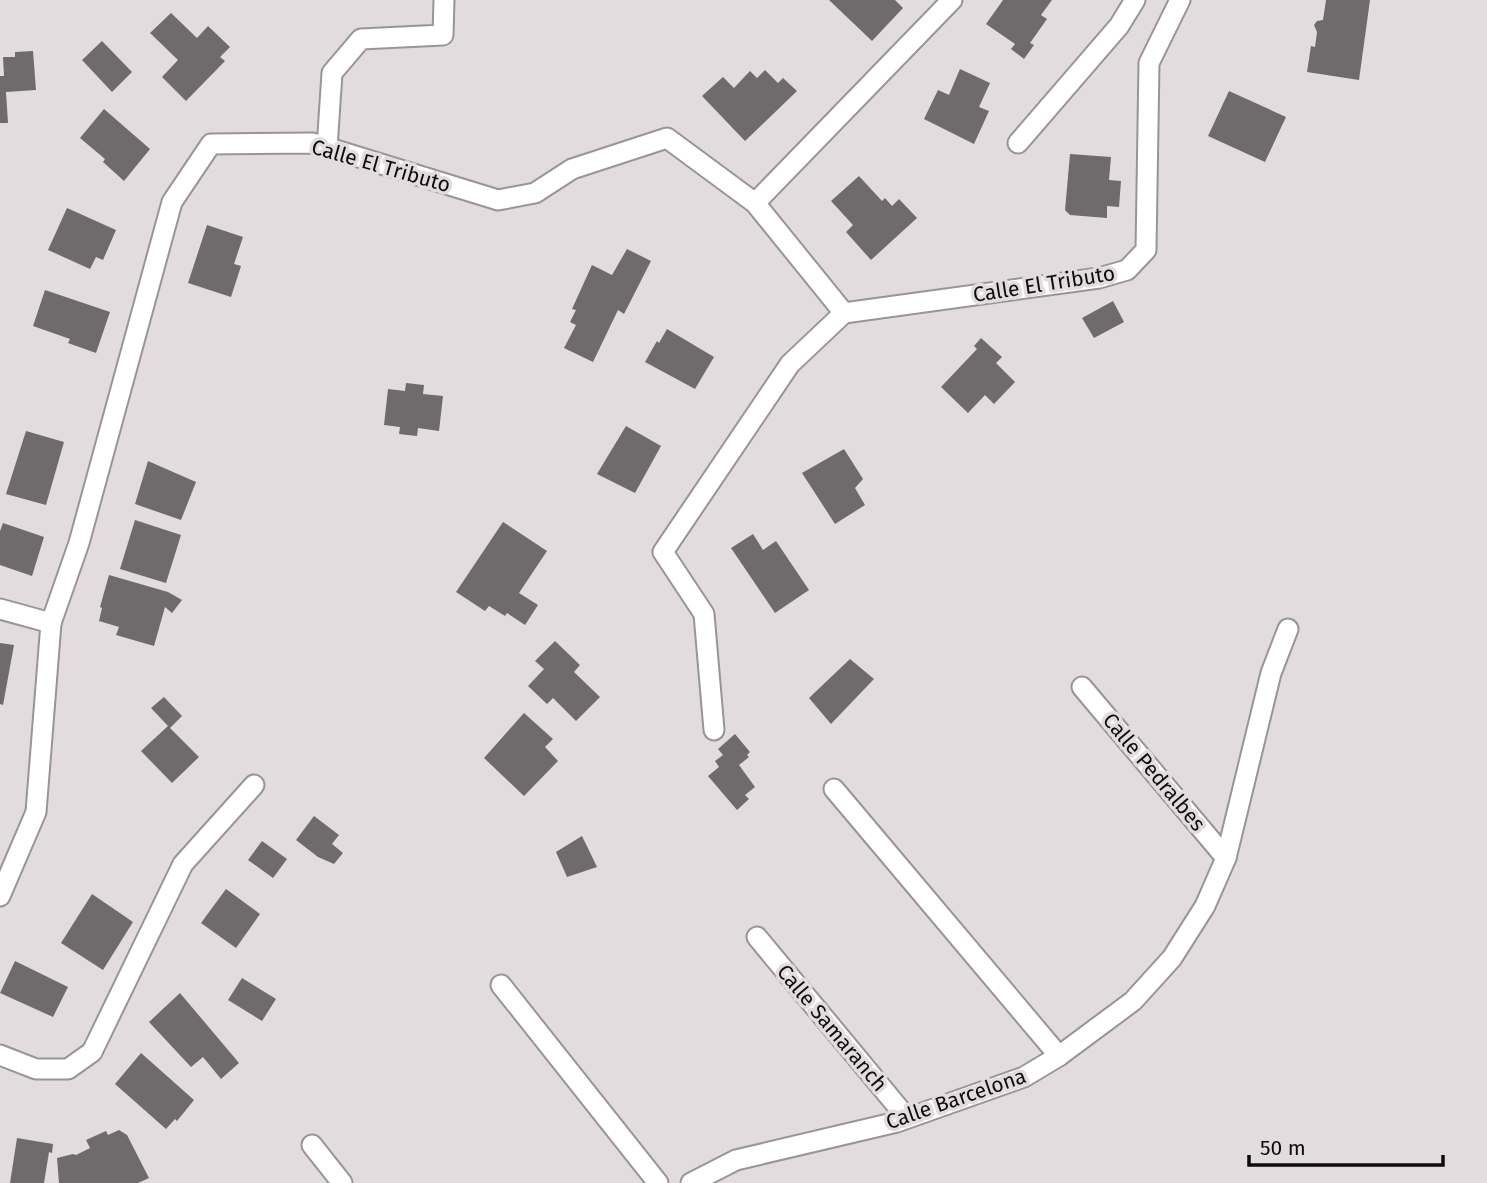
<svg xmlns="http://www.w3.org/2000/svg" width="1487" height="1183" font-family="'Fira Sans',sans-serif">
	<rect width="100%" height="100%" fill="#e2dcde"/>
	<g fill="#6f6a6b">
		<polygon points="829,0 895,0 903,8 872,41"/>
		<polygon points="1003,0 1052,0 1041,15 1047,19 1030,43 1034,45 1024,59 1011,49 1015,44 986,24"/>
		<polygon points="1326,0 1370,0 1359,80 1307,72 1311,46 1315,47 1317,32 1314,25 1317,21 1323,20"/>
		<polygon points="171,13 197,38 208,26 230,47 220,57 225,61 186,101 162,77 178,60 150,33"/>
		<polygon points="102,41 132,72 112,92 82,60"/>
		<polygon points="33,51 36,90 6,92 8,123 0,123 0,76 4,76 3,57 15,57 15,52"/>
		<polygon points="960,69 990,83 979,107 989,111 974,144 924,119 938,90 949,95"/>
		<polygon points="765,70 778,83 783,78 797,91 745,141 702,96 723,77 734,88 750,71 757,78"/>
		<polygon points="1229,91 1286,117 1265,162 1208,136"/>
		<polygon points="104,109 150,149 124,181 103,162 105,159 80,138"/>
		<polygon points="1070,154 1111,157 1109,180 1121,181 1119,207 1107,206 1107,218 1070,215 1065,210"/>
		<polygon points="859,176 882,201 885,198 892,206 899,199 917,218 871,260 846,232 853,225 831,201"/>
		<polygon points="67,208 116,230 103,260 96,257 90,269 48,250"/>
		<polygon points="207,225 243,237 234,264 241,266 231,297 188,283"/>
		<polygon points="627,249 651,261 624,314 618,310 593,362 564,348 576,325 570,322 576,310 572,309 592,265 612,275"/>
		<polygon points="45,290 110,312 96,353 68,343 70,339 33,326"/>
		<polygon points="1113,301 1124,322 1094,338 1082,318"/>
		<polygon points="667,329 714,357 695,389 645,362 657,341 659,343"/>
		<polygon points="981,338 1002,357 996,363 1015,382 994,404 985,395 968,413 941,387 977,349 974,346"/>
		<polygon points="406,383 424,385 423,394 443,396 439,431 418,428 417,436 399,434 400,427 384,425 388,389 405,391"/>
		<polygon points="626,426 661,446 635,493 597,474"/>
		<polygon points="26,431 64,442 46,505 6,494"/>
		<polygon points="844,449 863,479 855,488 865,505 835,524 802,473"/>
		<polygon points="148,461 196,482 181,520 135,504"/>
		<polygon points="135,520 181,535 166,583 120,569"/>
		<polygon points="503,522 547,551 519,593 538,605 525,625 507,613 505,616 489,606 485,611 456,592"/>
		<polygon points="3,523 44,537 32,576 0,565 0,531"/>
		<polygon points="753,534 763,550 776,541 809,590 775,613 731,548"/>
		<polygon points="109,575 168,592 182,600 172,613 165,607 154,646 116,635 119,627 99,621 102,608 100,607"/>
		<polygon points="555,641 580,665 574,672 600,697 576,721 553,698 547,704 528,686 544,669 535,661"/>
		<polygon points="0,643 14,645 3,705 0,704"/>
		<polygon points="850,659 874,679 831,724 809,698"/>
		<polygon points="164,697 182,716 170,728 199,757 172,783 141,751 168,726 151,708"/>
		<polygon points="524,713 553,739 545,747 558,761 524,796 484,758"/>
		<polygon points="735,734 750,752 747,755 749,757 739,765 755,787 745,795 749,799 737,810 708,776 719,767 715,761 723,755 718,749"/>
		<polygon points="314,816 339,835 332,844 343,853 334,864 318,857 296,840"/>
		<polygon points="582,836 597,867 567,877 556,852"/>
		<polygon points="262,841 287,859 273,878 248,860"/>
		<polygon points="226,889 260,914 236,948 201,923"/>
		<polygon points="92,894 133,922 103,970 61,943"/>
		<polygon points="15,961 68,987 53,1017 0,993"/>
		<polygon points="242,978 276,999 262,1021 228,1000"/>
		<polygon points="180,993 239,1063 221,1079 203,1057 191,1067 149,1022"/>
		<polygon points="141,1053 194,1100 177,1121 175,1119 166,1129 115,1084"/>
		<polygon points="119,1130 127,1135 149,1178 138,1183 59,1183 57,1158 73,1154 76,1155 90,1148 86,1140 106,1131 108,1135"/>
		<polygon points="17,1138 53,1144 52,1153 49,1152 44,1183 10,1183"/>
	</g>
	<g fill="none" stroke-linecap="round" stroke-linejoin="round">
		<g stroke="#999495" stroke-width="23">
			<g id="minor">
				<polyline points="1018,143 1119,26 1135,0"/>
				<polyline points="327,148 332,73 361,39 443,35 444,0"/>
				<polyline points="755,203 952,0"/>
				<polyline points="0,609 51,623 36,812 0,896"/>
				<polyline points="51,623 79,543 172,202 211,144 313,143 498,200 535,193 572,169 667,138 755,203 844,313 1099,278 1127,270 1146,250 1149,63 1180,0"/>
				<polyline points="1082,687 1226,858"/>
				<polyline points="714,730 704,614 663,552 790,364 844,313"/>
				<polyline points="834,789 1059,1056"/>
				<polyline points="757,937 907,1118"/>
				<polyline points="501,985 658,1183"/>
				<polyline points="0,1055 36,1069 68,1069 92,1052 183,864 254,785"/>
				<polyline points="312,1145 342,1183"/>
				<polyline points="691,1183 736,1160 897,1122 1024,1077 1059,1056 1133,1001 1172,958 1205,906 1226,858 1271,673 1288,629"/>
			</g>
		</g>
		<use href="#minor" stroke="#fff" stroke-width="19"/>
	</g>
	<g text-anchor="middle" stroke-width="7" stroke-linejoin="round" paint-order="stroke">
		<g font-size="21" fill="#0d0b0b" stroke="#e2dcde">
			<text transform="translate(381 166) rotate(16)" y="7">Calle El Tributo</text>
			<text transform="translate(1044 284) rotate(-9)" y="7">Calle El Tributo</text>
			<text transform="translate(1154 772) rotate(50)" y="7">Calle Pedralbes</text>
			<text transform="translate(832 1028) rotate(50)" y="7">Calle Samaranch</text>
			<text transform="translate(956 1099) rotate(-19)" y="7">Calle Barcelona</text>
		</g>
	</g>
	<path d="M1249 1155v10h194v-10" fill="none" stroke="#0d0b0b" stroke-width="3.5"/>
	<text x="1260" y="1155" font-size="21" fill="#0d0b0b" stroke="#e2dcde" stroke-width="5" paint-order="stroke">50 m</text>
</svg>
